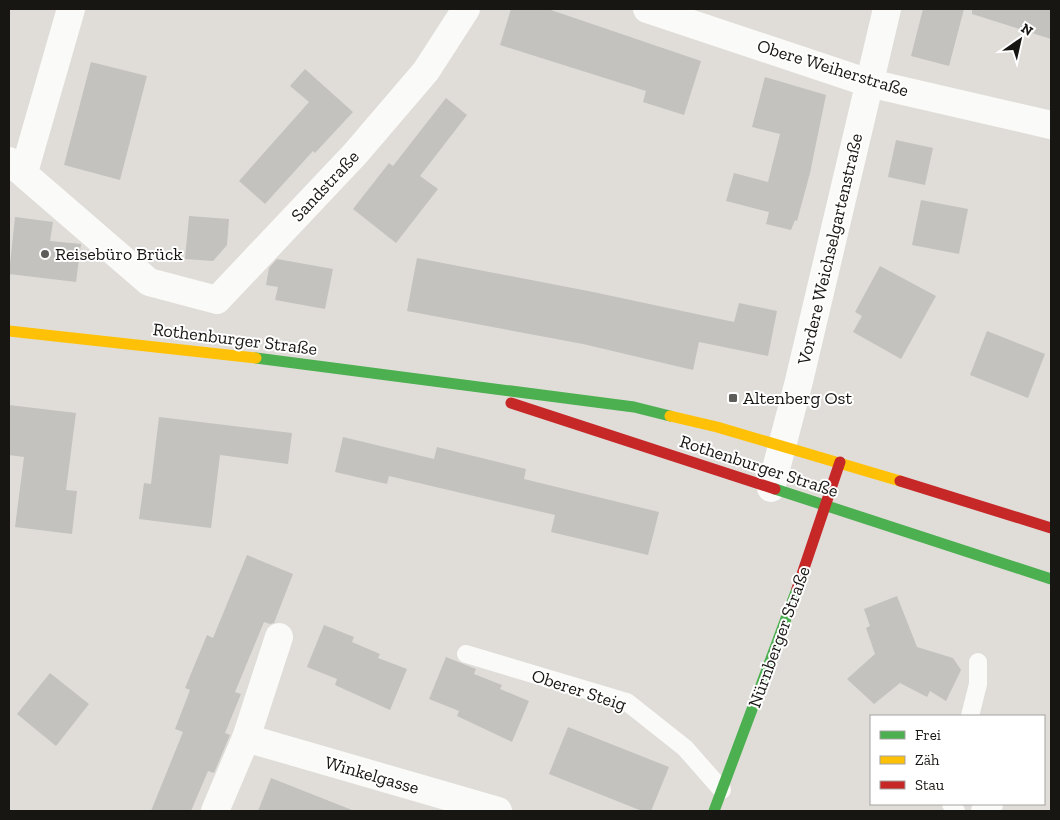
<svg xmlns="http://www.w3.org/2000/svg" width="1060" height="820" font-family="'Zilla Slab',serif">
	<rect width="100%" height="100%" fill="#e0ddd9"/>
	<g fill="#c3c2be">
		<polygon points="511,9 548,9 701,61 684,115 643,102 646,91 500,45"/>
		<polygon points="923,9 964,9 949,66 911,56"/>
		<polygon points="972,9 1051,9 1051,39 972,14"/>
		<polygon points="91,62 147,76 120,180 64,165"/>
		<polygon points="305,69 353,112 315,153 313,151 265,204 239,181 309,102 290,86"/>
		<polygon points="765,77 826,95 810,173 797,221 795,220 791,230 766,224 769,212 726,201 734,173 768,182 780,134 752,127"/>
		<polygon points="446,98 467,115 420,176 438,189 396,243 353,209 389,163 393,166"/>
		<polygon points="896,140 933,148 925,185 888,177"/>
		<polygon points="921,200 968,209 959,254 912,245"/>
		<polygon points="189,216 229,219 227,245 213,261 185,259"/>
		<polygon points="15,217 53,222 50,241 81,244 76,282 9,274"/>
		<polygon points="417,258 593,292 734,322 739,303 777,311 768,356 699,342 693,370 583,344 407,311"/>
		<polygon points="277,259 333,269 325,309 275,300 278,287 266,285 269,268"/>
		<polygon points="880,266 936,296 901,359 853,332 862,316 855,312"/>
		<polygon points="987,331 1045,354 1028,398 970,375"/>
		<polygon points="9,405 76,413 66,490 77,491 72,534 15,527 24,457 9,455"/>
		<polygon points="159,417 292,433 288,464 220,455 211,528 139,519 144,483 151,484"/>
		<polygon points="343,437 434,459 437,447 526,469 524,479 659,512 648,555 551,532 555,515 389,476 387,484 335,472"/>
		<polygon points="247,555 293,574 274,623 270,624 264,622 235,692 241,694 225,733 230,735 214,773 208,771 191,811 151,811 183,732 175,729 190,690 185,688 207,635 213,638"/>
		<polygon points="897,596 917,647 953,658 961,670 946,701 930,691 927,697 900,683 874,704 847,679 875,654 866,628 870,626 864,609"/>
		<polygon points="324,625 354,637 352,642 380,654 378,658 407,669 390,710 335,685 337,679 307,667"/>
		<polygon points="446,657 476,669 474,674 502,685 500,689 529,701 512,742 457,716 459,711 429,699"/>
		<polygon points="50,673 89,704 56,746 17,714"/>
		<polygon points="568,727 669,767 651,811 642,811 549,774"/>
		<polygon points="271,778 352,810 351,811 258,811"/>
	</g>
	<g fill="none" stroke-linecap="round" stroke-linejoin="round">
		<g stroke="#fafaf9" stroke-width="18">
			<polyline points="466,654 627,702 685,748 722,790"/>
			<polyline points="970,716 978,684 978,662"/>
			<polyline points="951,804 956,811"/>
		</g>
		<g stroke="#fafaf9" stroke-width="28">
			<polyline points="647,9 869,83 1051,125"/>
			<polyline points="9,161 149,282 217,300 355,154 426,71 466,9"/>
			<polyline points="24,172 71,9"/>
			<polyline points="771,488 799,381 887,9"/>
			<polyline points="246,738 279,637"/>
			<polyline points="215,811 246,738 498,811"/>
			<polyline points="985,811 989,804"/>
		</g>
		<g stroke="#4caf50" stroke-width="11">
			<polyline points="256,358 634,407 670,416"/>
			<polyline points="775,489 1051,579"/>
			<polyline points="714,811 797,589"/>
		</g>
		<g stroke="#ffc107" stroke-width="11">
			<polyline points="9,331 256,358"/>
			<polyline points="670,416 717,427 900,481"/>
		</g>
		<g stroke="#c62828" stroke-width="11">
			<polyline points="511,403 775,489"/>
			<polyline points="900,481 1051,528"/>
			<polyline points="797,589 840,462"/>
		</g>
	</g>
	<g fill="#5e5c58" stroke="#fff" stroke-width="2">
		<circle cx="45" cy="254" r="5"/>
		<rect x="728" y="393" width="10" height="10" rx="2.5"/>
	</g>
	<g text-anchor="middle" stroke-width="4" stroke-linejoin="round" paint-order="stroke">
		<g font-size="18" fill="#181613" stroke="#fff">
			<text transform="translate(833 68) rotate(17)" y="6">Obere Weiherstraße</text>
			<text transform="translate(325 186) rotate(-47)" y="6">Sandstraße</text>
			<text transform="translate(830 249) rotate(-77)" y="6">Vordere Weichselgartenstraße</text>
			<text transform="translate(235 339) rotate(7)" y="6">Rothenburger Straße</text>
			<text transform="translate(759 466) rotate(18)" y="6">Rothenburger Straße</text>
			<text transform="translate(779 637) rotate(-70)" y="6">Nürnberger Straße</text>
			<text transform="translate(579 690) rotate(18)" y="6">Oberer Steig</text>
			<text transform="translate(372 775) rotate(16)" y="6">Winkelgasse</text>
		</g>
		<g font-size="18" fill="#181613" stroke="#fff" text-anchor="start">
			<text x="55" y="260">Reisebüro Brück</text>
			<text x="743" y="404">Altenberg Ost</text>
		</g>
	</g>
	<rect width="1060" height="820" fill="none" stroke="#181613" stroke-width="20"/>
	<rect x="870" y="715" width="175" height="90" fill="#ffffff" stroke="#a3a2a1"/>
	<rect x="880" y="731" width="25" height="8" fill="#4caf50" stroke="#a3a2a1"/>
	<text x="915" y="740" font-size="15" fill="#181613">Frei</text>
	<rect x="880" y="756" width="25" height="8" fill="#ffc107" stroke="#a3a2a1"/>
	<text x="915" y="765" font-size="15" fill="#181613">Zäh</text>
	<rect x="880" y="781" width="25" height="8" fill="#c62828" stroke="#a3a2a1"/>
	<text x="915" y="790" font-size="15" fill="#181613">Stau</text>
	<g transform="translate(1020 40) rotate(34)" stroke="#ffffff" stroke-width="4" paint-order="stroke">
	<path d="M0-4L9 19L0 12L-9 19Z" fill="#181613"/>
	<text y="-8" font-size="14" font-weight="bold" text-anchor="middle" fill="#181613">N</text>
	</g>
</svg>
